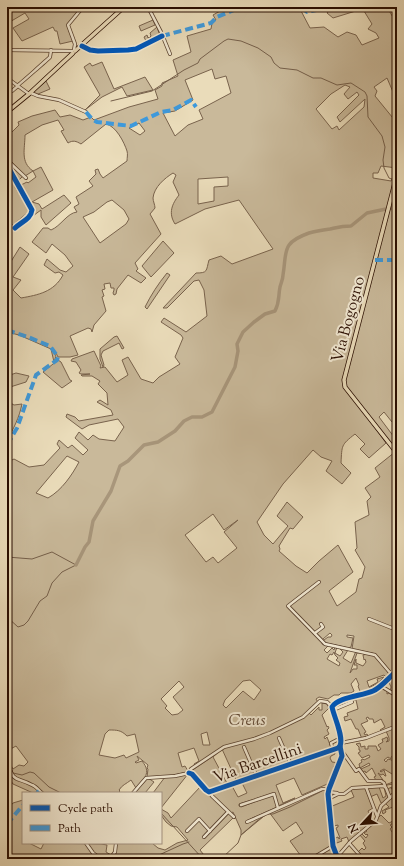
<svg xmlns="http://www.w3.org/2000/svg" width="404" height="866" font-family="'Sorts Mill Goudy',serif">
	<rect width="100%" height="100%" fill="#eadcba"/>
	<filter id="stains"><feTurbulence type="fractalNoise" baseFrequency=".005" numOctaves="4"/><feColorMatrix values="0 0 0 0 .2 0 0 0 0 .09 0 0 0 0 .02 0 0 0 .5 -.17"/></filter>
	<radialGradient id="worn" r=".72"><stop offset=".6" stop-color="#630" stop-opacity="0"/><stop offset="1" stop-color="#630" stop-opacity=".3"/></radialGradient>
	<g fill="#c9b99a" stroke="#79634d" fill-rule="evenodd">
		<polygon points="19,7 82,7 67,25 73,41 60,44 57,31 55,31 53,27 22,41 13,28 29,19 25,13 8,23 7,16"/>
		<path d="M227 7H300V9L310 28 324 27 338 37 347 32 356 35 362 45 379 38 376 33 368 29 372 24 364 11 359 10 333 18 327 13 330 9 329 7H389L388 9 394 19 397 18V21L394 22 397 27V91L393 92 387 78 374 87 377 91 375 96 397 123V168L381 166 378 173H373V178L391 181 395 172H397V244L396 245 397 257V422H392L384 412 379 417 397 441V451L365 414 386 443 369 458 360 449 365 444 355 434C341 445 342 445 341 463L351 473 342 484 326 471 332 461 321 457 313 450 283 484 257 522 264 535 273 544 288 526 277 516 287 502 303 517 293 529 290 528 279 546 280 549 279 551 296 566 307 573 319 561 338 545 353 572 329 591 337 606 340 604 356 592 359 579 362 578 365 567 355 550 357 548 355 522 369 515 367 501 371 497 365 488 380 477 375 468 395 452 397 455V669L392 673 376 654 352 649 354 636 347 635V637L353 638 351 647 349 648 326 643 323 641 324 640 328 637H331L332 635 330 633 323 639 322 644 328 646 324 650 327 653 332 648 334 650 335 647H337L335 653 340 656 343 652 339 648 348 650 343 658 351 663 356 651 363 653H357L350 673 353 669H357V665H354L356 659V663L363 666 366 662 365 659 364 660 363 655 367 654 375 655 390 675 387 678 384 675 367 681 369 687 378 682 377 679 384 677 378 683 369 688 371 691 361 694 358 686 359 685 356 678 351 684 354 691 351 693H341L339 695H334L328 699 319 697 316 699 319 704 309 713 311 715 319 707V710H322V703L327 704 329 708 322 715 327 727 328 726 329 728 327 730 329 734 324 737 325 739 327 737 332 750 237 782 222 749 213 757 228 785 210 791 206 789 191 771 212 757 211 756 195 766 194 764 199 761 194 748 178 753 182 767 185 766 188 771 187 772 170 776 147 777 148 769 147 768 148 765 137 756 139 760 135 762 136 763 142 761C152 773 144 779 136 788L131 780C126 784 122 785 119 790L120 791 118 793H33L13 784 7 775V764L9 762 13 769 19 765 24 766 28 762 16 746 7 751V458L10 461 14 459 29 467 44 465 60 448 57 444 59 440 68 448 72 445 83 455 88 450 75 438 79 432 88 440 93 435 99 439 115 441 124 427 118 419 89 425 82 429 66 417 67 414 75 417 79 421 113 415 111 410 97 402 100 400 108 405 107 393 98 384 100 381 92 376H82L81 375 90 374H81L79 373 81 370 76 362 71 361 72 359 94 351 101 366 100 368 105 367 117 382 128 375 122 360 128 357 141 379 153 383 159 377 180 364 175 357 183 338 181 335 161 322 164 318 186 332 207 316 204 290 199 280 194 281 167 308H163L196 273C208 273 206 271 209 260L221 256 232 264 273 249 239 200 205 209 175 224C168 213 172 204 179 195L173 182 176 175 173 173C165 178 154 187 153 198 153 201 155 205 155 208L150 214 161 234 135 263 138 269 136 271 146 278 141 283 128 275 117 289 116 294 114 295 113 293 114 290V288H111L110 283 104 284 105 289 102 290 104 296 102 297 106 311 94 325 92 332 91 329 88 328 70 336 78 355 70 357H58L55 351H53L56 356 54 362 51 349 19 335 7 332V268L20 247 29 254 13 277 21 280 13 290 21 298C38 295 54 292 63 275L59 272 55 273 44 265 47 259 60 270 66 272 73 266 65 255 52 244 46 253 32 242 43 228H48L51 230C61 226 67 213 77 212L74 207 79 204 76 197 93 186 89 181 96 174 95 170 98 169 100 174 103 178 127 161C127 158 128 154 127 151 124 142 116 126 106 124L81 144C76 141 73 140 68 143L61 131 64 130 58 120 42 125 25 135C25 149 20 162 33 171L41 167 53 190 32 202 39 204 42 209 64 195 71 203 46 225 41 217V210L30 218C36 207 24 193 18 184L19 183 21 185 27 182 28 183 36 177 33 171 25 176C9 159 7 161 7 137L19 125 18 122 32 116 55 110 60 117 70 115 83 120 91 117 94 120 129 107 158 99 155 90 162 86V83L178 76 173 60 191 52 187 36 211 29 212 23 216 20 213 15ZM212 69 215 79 226 76 231 93 199 110 203 119 188 125 175 136 163 113 175 111 193 100 185 80ZM345 85 350 87 344 94 348 99 357 92 359 95 337 117 340 122 365 99 364 107 339 130 337 126 332 129 316 109 331 94ZM139 123 145 131 140 135 129 128ZM228 177V186L214 187V201L198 204V179ZM112 200 124 210 129 219 126 224 100 243 83 217 94 212 107 202ZM67 456 79 462C72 475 62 490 48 498L36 493ZM213 514 224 530 238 520 224 532 237 548 218 563 213 557 206 562 185 535ZM334 652 335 655 338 658 336 660 340 663 339 666 327 659 330 654 332 655ZM250 680 261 690 254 700 243 691 226 708 223 705 225 700 243 681ZM179 681 184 687 173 697 183 710 178 714 172 715 165 708 167 706 161 699ZM109 730C117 730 121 730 127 736L135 734 139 752 126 758 124 755 115 758 99 755 105 734ZM207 732 210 745H203L201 734Z"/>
		<polygon points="153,20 155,25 141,31 139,26"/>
		<polygon points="157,27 160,36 147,43 144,37 147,35 148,38 149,37 150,39 152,38 150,37 151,36 150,33"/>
		<polygon points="102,62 114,89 145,77 153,90 127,96 122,87 102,97 85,110 100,95 84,67 90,63 92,66"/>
		<polygon points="46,81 50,89 38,94 33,92"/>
		<polygon points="8,162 23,176 17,182 9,167"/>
		<polygon points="7,167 16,184 15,187 27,207 29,206 30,209 28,216 26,214 13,225 7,221"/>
		<polygon points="163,241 174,253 151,277 142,266"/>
		<path d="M167 273 170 275 147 309 145 307C151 295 158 284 167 273Z"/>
		<polygon points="117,336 124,348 122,349 119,343 103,351 101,355 104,365 103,367 100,359 100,349 114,337"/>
		<polygon points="58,360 61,362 70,380 72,381 62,388 43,372"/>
		<polygon points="16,373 29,376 26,382 7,388 10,391 7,393 7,376"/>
		<path d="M7 401 14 405 22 404C19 418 14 428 7 440Z"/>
		<polygon points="397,673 395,676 397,679 397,695 390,691 391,687 388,680"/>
		<polygon points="382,689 387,691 387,694 389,693 397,697 397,725 381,731 380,730 385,727 381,719 374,723 373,719 369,719 368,717 366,718 368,721 361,724 366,732 364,733 365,735 367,734 368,736 362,739 358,729 356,729 351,719 345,721 344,717 348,716 347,713 358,709 356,700 352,700 351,698 373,693"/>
		<polygon points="395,728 397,730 397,754 391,757 391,759 388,757 384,760 386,762 388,759 395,761 395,765 397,762 397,789 390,796 387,789 392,787 391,789 393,788 395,789 396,787 393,784 387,785 386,787 385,785 393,782 393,777 396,772 396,770 392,774 384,769 380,771 381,772 384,770 386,776 385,776 383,774 381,775 378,773 383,780 376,780 374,777 376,776 372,768 366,773 365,771 363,772 361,769 370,765 369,763 360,768 359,764 362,762 361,760 363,759 364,760 370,757 369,755 362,758 358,753 360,752 360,750 359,750 359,747 356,744 360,743 361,747 365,746 365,749 368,749 368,746 376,746 378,751 381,749 378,745 383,742 382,739 383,739 387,737 388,740 386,742 389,741 389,738 386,731"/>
		<polygon points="334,751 335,754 331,756 330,758 332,762 339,763 334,766 335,773 332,782 302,795 294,778 276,785 283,803 295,798 278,806 274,793 239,804 239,806 241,807 273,795 277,807 246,821 321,790 326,790 327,793 332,846 310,859 303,859 290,841 303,833 296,822 283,831 269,812 241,835 241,830 233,812 229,814 233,818 200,850 207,859 111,859 115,853 117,843 152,843 158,848 165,850 177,843 188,840 177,827 171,826 166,822 161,815 161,809 168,813 171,818 201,786 206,793 209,794 227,812 203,837 204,838 228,813 211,793 232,786 238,797 247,793 242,783"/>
		<polygon points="188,774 161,808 161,793 153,793 165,777"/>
		<polygon points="148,778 154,782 145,793 134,793"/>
		<polygon points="379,787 383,798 386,796 384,787 389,797 383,803 381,803 377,794 370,797 367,788"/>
		<polygon points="357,788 365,788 373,808 368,811 373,821 349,842 347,837 341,839 342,841 334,844 333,839 338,837 339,839 340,838 336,828 338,827 338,825 334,826 333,824 331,824 330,807 354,797 351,790"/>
		<polygon points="397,792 397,812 395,813 396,811 393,807 385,810 386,812 383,814 382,811 389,807 385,803"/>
		<polygon points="23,800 23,843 29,843 41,849 44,843 101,844 107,845 106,852 111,855 108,859 7,859 7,810 13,803"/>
		<polygon points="381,815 389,823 397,819 397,821 390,825 392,827 390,829 397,839 397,859 357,859 357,858 360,855 358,852 362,848 364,850 366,848 363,843 365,841 359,834 361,833 366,838 368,835 367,834 366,835 364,833 367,831 366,830"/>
		<polygon points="332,846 337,859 311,859"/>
	</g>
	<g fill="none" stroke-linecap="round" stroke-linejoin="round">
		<g stroke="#755f4a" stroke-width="1">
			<polyline points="111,101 152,91 184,70 198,63 200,59 224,41 228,39 241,41 258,48 271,57 274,63 280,68 297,70 313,78 321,78 337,85 351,83 365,92 367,96 368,117 382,136 385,147 383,160 384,168 389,178 394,180"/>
			<polyline points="7,557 32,559 52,552 76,565"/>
			<polyline points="7,617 18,627 24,625 28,621 40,601 47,596 52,583 62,572 76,565"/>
			<polyline points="395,768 397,765"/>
			<polyline points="12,770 13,773 22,775 30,772 34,773 49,787 61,793"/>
			<polyline points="161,813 203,859"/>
			<polyline points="131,858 159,855 183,844 189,842"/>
			<polyline points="221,859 238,843 241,835 257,821 267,814 273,814 290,807 324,790"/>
		</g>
		<g stroke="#a8967b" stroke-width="3.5">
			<polyline points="388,209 397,206"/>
			<path d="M76 565 85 547 89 542 93 521 111 491 120 466 128 461 144 445 158 442 175 431 184 421 192 417H202L212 412 235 367 238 351 237 344 243 332 254 322 265 314 275 311C280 301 278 297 280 287 281 283 283 279 283 275 287 251 281 243 309 233 316 231 323 230 330 229 339 227 342 226 351 226L367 213 386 209"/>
		</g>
		<g stroke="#59412e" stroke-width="4">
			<g id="minor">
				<polyline points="148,7 161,32 170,54"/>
				<polyline points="82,46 90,50 98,51 128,50 136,49 162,36"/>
				<polyline points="7,50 72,51"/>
				<polyline points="74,50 75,44 68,25 83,7"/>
				<polyline points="7,78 29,94"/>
				<path d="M18 85C20 84 48 59 50 57 50 56 51 52 51 50"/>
				<polyline points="7,93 12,91 18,86"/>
				<polyline points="31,93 38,96 59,100 86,112"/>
				<polyline points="7,160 26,178"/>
				<path d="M7 165 32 210C31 219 21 222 15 228"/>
				<polyline points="319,582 288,606 325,644 375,655 392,675"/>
				<polyline points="369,619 397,630"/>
				<polyline points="315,633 323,627 321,624"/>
				<polyline points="381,686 397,696"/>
				<polyline points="333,710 352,702"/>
				<polyline points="279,738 291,765"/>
				<polyline points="341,743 366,738 397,726"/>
				<polyline points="244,747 257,777"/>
				<polyline points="333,750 331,743 341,738"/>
				<polyline points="342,754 344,754 356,771 359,769 368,781 381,781 384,783 385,786"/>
				<path d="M7 763C15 784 15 776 32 785 36 786 39 791 42 793"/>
				<polyline points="189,772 191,769 224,747 254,739 270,733 303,717 320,701 327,702 332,707"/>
				<polyline points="189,773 192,774 206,790 209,792 291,765 340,746"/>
				<polyline points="366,787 377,816"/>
				<polyline points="209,792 212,796 234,817"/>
				<polyline points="133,793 146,778 175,776 189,773"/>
				<polyline points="338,794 344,794 352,788 384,786 386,788 390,798"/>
				<polyline points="328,799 338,794 337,793 328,792"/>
				<polyline points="241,805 274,794 278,808"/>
				<polyline points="247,822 322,789 329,789"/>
				<polyline points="187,831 199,819 210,831"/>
				<polyline points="204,837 228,812"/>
				<polyline points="86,843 93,853 101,859"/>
				<polyline points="349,843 363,859"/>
				<polyline points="337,857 351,841 376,820 381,806 397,791"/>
				<polyline points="110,859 115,852 116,843"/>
				<polyline points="311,859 333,846"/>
				<path d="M338 859 333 846 328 794 329 789 342 756 340 746C344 737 334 717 332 707 338 697 362 696 373 691 382 687 389 677 397 671"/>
			</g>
		</g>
		<g stroke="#290d00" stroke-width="5">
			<g id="major">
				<polyline points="75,51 124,7"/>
				<polyline points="7,112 29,94 73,53"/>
				<polyline points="397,175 344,380 345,387 397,453"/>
			</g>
		</g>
		<use href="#minor" stroke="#f1e8d2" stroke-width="2.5"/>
		<use href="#major" stroke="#eadcba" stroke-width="3.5"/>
		<g stroke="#3d99dc" stroke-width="4" stroke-dasharray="8 4" stroke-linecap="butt">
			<polyline points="301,7 307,12 331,7"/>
			<polyline points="162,36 211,23 217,17 241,7"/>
			<polyline points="86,112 92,119 97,122 131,126 161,112 173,110 191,100 196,107"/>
			<polyline points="375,260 397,260"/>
			<polyline points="7,330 28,337 50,346 58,357 57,360 36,375 17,428 7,445"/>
			<polyline points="37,793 39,791"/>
			<polyline points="7,824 23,805"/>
		</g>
		<g stroke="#f1e8d2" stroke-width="8">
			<g id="cycleway">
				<polyline points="82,46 90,50 98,51 128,50 136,49 162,36"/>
				<path d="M7 165 32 210C31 219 21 222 15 228"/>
				<polyline points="189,773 192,774 206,790 209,792 338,748 340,746"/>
				<path d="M338 859 333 846 328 794 329 789 342 756 340 746C344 737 334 717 332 707 338 697 362 696 373 691 382 687 389 677 397 671"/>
			</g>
		</g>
		<use href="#cycleway" stroke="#0057b8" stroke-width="5"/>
	</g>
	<g text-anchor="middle" stroke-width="4" stroke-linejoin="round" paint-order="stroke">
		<g font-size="16" fill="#290d00" stroke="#f1e8d2">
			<text transform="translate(347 319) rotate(-75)" y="6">Via Bogogno</text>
			<text transform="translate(257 762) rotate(-19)" y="6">Via Barcellini</text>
		</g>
		<g font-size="16" font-style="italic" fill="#614936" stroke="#f1e8d2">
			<text x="247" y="725">Creus</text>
		</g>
	</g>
	<rect width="404" height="866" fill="none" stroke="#eadcba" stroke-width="24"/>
	<rect x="8" y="8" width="388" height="850" fill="none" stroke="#290d00" stroke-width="2"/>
	<rect x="12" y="12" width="380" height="842" fill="none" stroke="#290d00"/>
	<rect x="22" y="792" width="140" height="52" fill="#f1e8d2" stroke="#a1907e"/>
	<rect x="30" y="805" width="20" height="6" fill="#0057b8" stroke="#a1907e"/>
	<text x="58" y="812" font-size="12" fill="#290d00">Cycle path</text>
	<rect x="30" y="825" width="20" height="6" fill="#3d99dc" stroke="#a1907e"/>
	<text x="58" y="832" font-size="12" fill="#290d00">Path</text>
	<g transform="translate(362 824) rotate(244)" stroke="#f1e8d2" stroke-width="3" paint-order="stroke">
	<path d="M0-3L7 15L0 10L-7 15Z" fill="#290d00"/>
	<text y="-6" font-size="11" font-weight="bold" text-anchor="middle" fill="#290d00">N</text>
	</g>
	<rect width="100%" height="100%" filter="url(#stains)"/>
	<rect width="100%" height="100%" fill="url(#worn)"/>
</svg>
